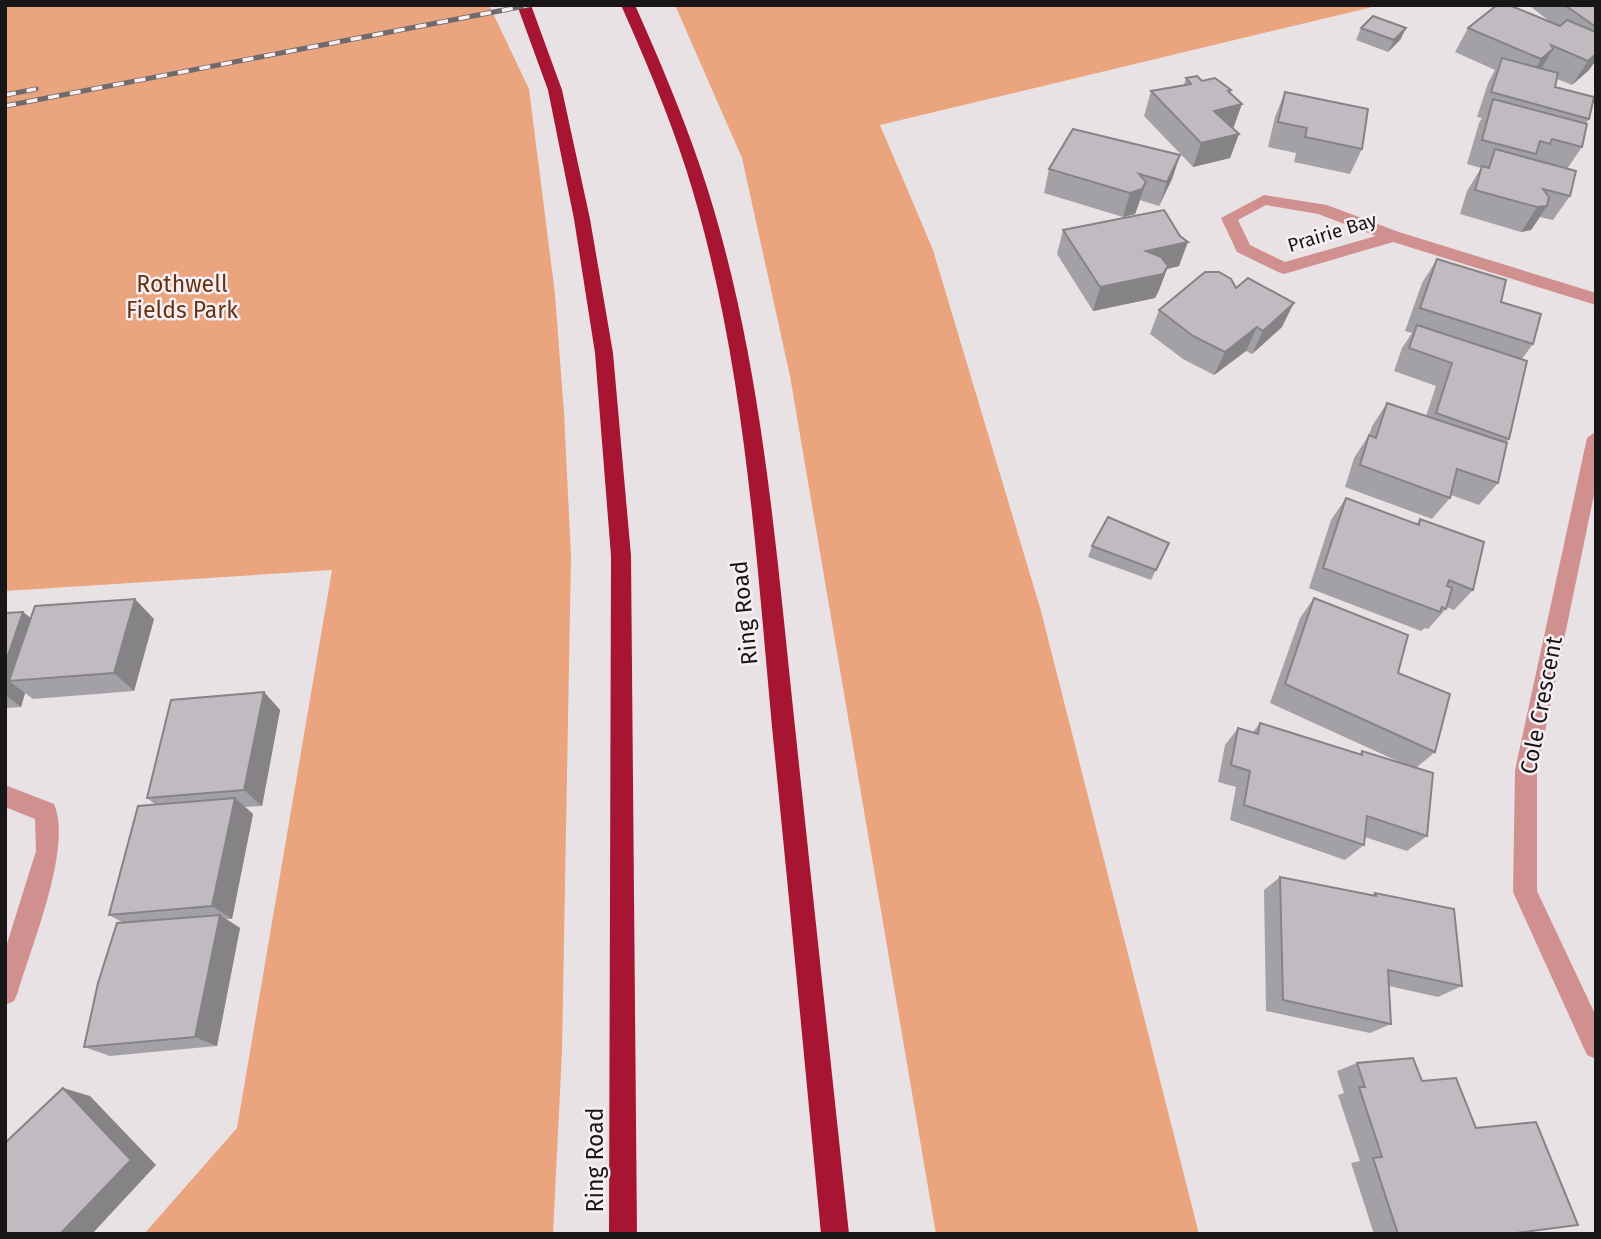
<svg xmlns="http://www.w3.org/2000/svg" width="1601" height="1239" font-family="'Fira Sans',sans-serif">
	<rect width="100%" height="100%" fill="#e9e2e5"/>
	<g fill="#eaa47e">
		<polygon points="5,5 489,5 529,89 555,294 564,413 571,555 562,1051 553,1234 144,1234 237,1128 332,570 5,591"/>
		<polygon points="675,5 1381,5 880,125 933,250 1041,611 1199,1234 936,1234 790,376 742,158"/>
	</g>
	<g fill="none" stroke-linecap="round" stroke-linejoin="round">
		<g fill="#d19090" fill-rule="evenodd">
			<path d="M1264 195 1327 205 1399 232 1596 293V305L1393 242 1284 274 1278 272 1237 252 1221 218ZM1266 205 1318 214 1376 236 1285 262 1250 245 1238 220Z"/>
			<polygon points="1596,431 1596,485 1537,770 1537,891 1596,1016 1596,1059 1587,1055 1513,892 1515,770 1587,438"/>
			<path d="M5 785 54 804C73 847 31 947 18 992L14 1001 5 1005V950L36 851 35 819 5 807Z"/>
		</g>
		<g fill="#a81532" fill-rule="evenodd">
			<polygon points="517,5 531,5 562,90 590,219 613,353 631,556 637,1234 609,1234 611,556 595,353 574,219 548,90"/>
			<path d="M621 5H635C659 59 682 113 701 169 761 347 775 540 795 727 813 896 831 1065 849 1234H821C805 1065 789 896 772 727 755 541 743 348 686 169 668 113 645 59 621 5Z"/>
		</g>
		<g stroke="#6f6b6c" stroke-width="5">
			<g id="rail">
				<polyline points="5,95 36,89"/>
				<polyline points="5,106 530,5"/>
			</g>
		</g>
		<use href="#rail" stroke="#f7eff3" stroke-width="3.5" stroke-dasharray="11" stroke-linecap="butt"/>
	</g>
	<g fill="#a4a1a6">
		<polygon points="1532,5 1596,5 1596,60 1589,70 1572,85 1557,79 1555,87 1589,119 1586,123 1582,147 1567,169 1570,196 1553,220 1540,217 1531,230 1521,232 1460,214 1467,191 1481,168 1467,164 1479,123 1482,118 1477,117 1488,83 1495,70 1455,52 1468,28 1552,23 1531,7"/>
		<polygon points="1361,28 1406,28 1400,40 1388,52 1356,40"/>
		<polygon points="1186,78 1202,81 1230,92 1233,128 1239,134 1230,158 1193,167 1144,116 1151,91 1184,85"/>
		<polygon points="1285,92 1362,149 1350,174 1294,162 1296,153 1268,147 1275,117"/>
		<polygon points="1180,155 1172,179 1159,206 1140,200 1135,214 1123,217 1044,193 1049,169"/>
		<polygon points="1063,230 1179,266 1167,269 1159,290 1155,298 1093,311 1057,254"/>
		<polygon points="1437,259 1501,302 1533,344 1522,359 1509,439 1506,443 1498,483 1479,505 1451,495 1450,498 1432,519 1345,487 1354,458 1369,435 1372,426 1387,403 1426,416 1436,386 1394,371 1402,348 1412,333 1405,331 1422,283"/>
		<polygon points="1236,288 1282,327 1252,354 1246,351 1214,375 1183,359 1150,334 1159,310"/>
		<polygon points="1346,498 1416,524 1420,519 1473,590 1454,610 1447,607 1446,609 1428,629 1425,628 1421,631 1309,588 1331,520"/>
		<polygon points="1092,546 1156,570 1151,580 1088,557"/>
		<polygon points="1314,598 1398,673 1435,752 1416,768 1427,836 1407,851 1365,837 1364,845 1345,860 1230,820 1236,787 1218,782 1225,745 1238,728 1253,732 1260,723 1359,754 1362,751 1406,765 1270,703 1300,618"/>
		<polygon points="23,612 31,618 154,619 134,691 33,699 25,693 21,707 5,708 5,613"/>
		<polygon points="264,692 280,710 262,806 245,807 253,814 232,919 226,919 240,928 217,1046 110,1056 84,1047 124,923 109,915 156,805 147,798"/>
		<polygon points="1280,877 1372,895 1375,893 1462,986 1438,997 1389,986 1391,1024 1370,1033 1266,1011 1264,890"/>
		<polygon points="1357,1063 1422,1081 1509,1234 1374,1234 1351,1163 1360,1161 1338,1095 1344,1093 1337,1071"/>
	</g>
	<g fill="#868387">
		<polygon points="1406,28 1400,40 1388,52 1394,40"/>
		<polygon points="1553,49 1539,73 1527,83 1541,59"/>
		<polygon points="1596,52 1596,60 1589,70 1572,85 1588,61"/>
		<polygon points="1231,90 1224,109 1242,104 1233,129 1214,111 1228,91"/>
		<polygon points="1239,134 1230,158 1193,167 1201,143"/>
		<polygon points="1180,155 1172,179 1159,206 1167,182"/>
		<polygon points="1146,182 1138,206 1135,214 1123,217 1130,193"/>
		<polygon points="1547,206 1531,230 1521,232 1537,207"/>
		<polygon points="1188,242 1179,266 1167,269 1159,290 1155,298 1093,311 1100,287 1146,251"/>
		<polygon points="1294,303 1282,327 1252,354 1263,331"/>
		<polygon points="1257,327 1246,351 1214,375 1225,352"/>
		<polygon points="135,599 154,619 134,691 114,673"/>
		<polygon points="23,612 46,631 9,681 25,693 21,707 5,695 5,664"/>
		<polygon points="264,692 280,710 262,806 244,790"/>
		<polygon points="235,798 253,814 232,919 212,906"/>
		<polygon points="220,915 240,928 217,1046 195,1037"/>
		<polygon points="63,1088 90,1096 156,1165 92,1234 60,1234"/>
	</g>
	<g fill="#bfbbc1" stroke="#868387" stroke-width="2">
		<polygon points="1497,5 1509,5 1560,26 1567,20 1596,32 1596,54 1588,61 1551,45 1553,49 1541,59 1468,28"/>
		<polygon points="1570,5 1596,5 1596,27 1566,6"/>
		<polygon points="1373,16 1406,28 1394,40 1361,28"/>
		<polygon points="1502,58 1558,73 1555,87 1594,97 1589,119 1491,92"/>
		<polygon points="1197,76 1202,81 1215,78 1231,90 1228,91 1242,104 1214,111 1239,134 1201,143 1151,91 1191,84 1186,78"/>
		<polygon points="1285,92 1368,109 1362,149 1305,137 1307,128 1278,122"/>
		<polygon points="1493,99 1587,124 1582,147 1552,139 1550,144 1540,141 1536,154 1482,140"/>
		<polygon points="1073,129 1180,155 1167,182 1139,174 1146,182 1142,189 1130,193 1049,169"/>
		<polygon points="1495,149 1576,171 1570,196 1543,189 1549,197 1547,206 1537,207 1475,190 1482,166 1489,168"/>
		<polygon points="1164,210 1180,236 1188,242 1146,251 1161,257 1168,266 1163,274 1100,287 1063,230"/>
		<polygon points="1437,259 1506,280 1501,302 1541,314 1533,344 1420,308"/>
		<polygon points="1205,272 1219,272 1231,279 1236,288 1248,278 1294,303 1263,331 1257,327 1225,352 1193,336 1159,310"/>
		<polygon points="1417,325 1527,361 1509,439 1436,413 1452,363 1409,348"/>
		<polygon points="1387,403 1507,443 1498,483 1457,469 1450,498 1360,465 1369,435 1376,438"/>
		<polygon points="1346,498 1419,525 1420,519 1484,542 1473,590 1449,580 1447,586 1452,588 1446,609 1442,607 1440,612 1323,568"/>
		<polygon points="1108,517 1169,543 1156,570 1092,546"/>
		<polygon points="1314,598 1408,635 1398,673 1450,694 1435,752 1285,684"/>
		<polygon points="135,599 114,673 9,681 35,606"/>
		<polygon points="23,612 5,664 5,613"/>
		<polygon points="264,692 244,790 147,798 171,700"/>
		<polygon points="1260,723 1362,755 1362,751 1433,773 1427,836 1367,816 1364,845 1244,805 1250,771 1231,765 1238,728 1258,734"/>
		<polygon points="235,798 212,906 109,915 138,806"/>
		<polygon points="1280,877 1376,896 1375,893 1454,909 1462,986 1388,970 1391,1024 1283,1000"/>
		<polygon points="220,915 195,1037 84,1047 98,983 117,923"/>
		<polygon points="1413,1058 1422,1081 1456,1078 1476,1128 1536,1122 1578,1225 1509,1234 1398,1234 1373,1158 1382,1157 1359,1087 1365,1087 1357,1063"/>
		<polygon points="63,1088 131,1160 60,1234 5,1234 5,1143"/>
	</g>
	<g text-anchor="middle" stroke-width="5" stroke-linejoin="round" paint-order="stroke">
		<g font-size="19" fill="#181617" stroke="#f7eff3">
			<text transform="translate(1332 232) rotate(-17)" y="7">Prairie Bay</text>
		</g>
		<g font-size="23" fill="#673210" stroke="#f7eff3">
			<text x="182" y="292">Rothwell<tspan x="182" dy="26">Fields Park</tspan></text>
		</g>
		<g font-size="23" fill="#181617" stroke="#f7eff3">
			<text transform="translate(744 613) rotate(-96)" y="8">Ring Road</text>
			<text transform="translate(1541 705) rotate(-79)" y="8">Cole Crescent</text>
			<text transform="translate(595 1160) rotate(-90)" y="8">Ring Road</text>
		</g>
	</g>
	<rect width="1601" height="1239" fill="none" stroke="#181617" stroke-width="14"/>
</svg>
